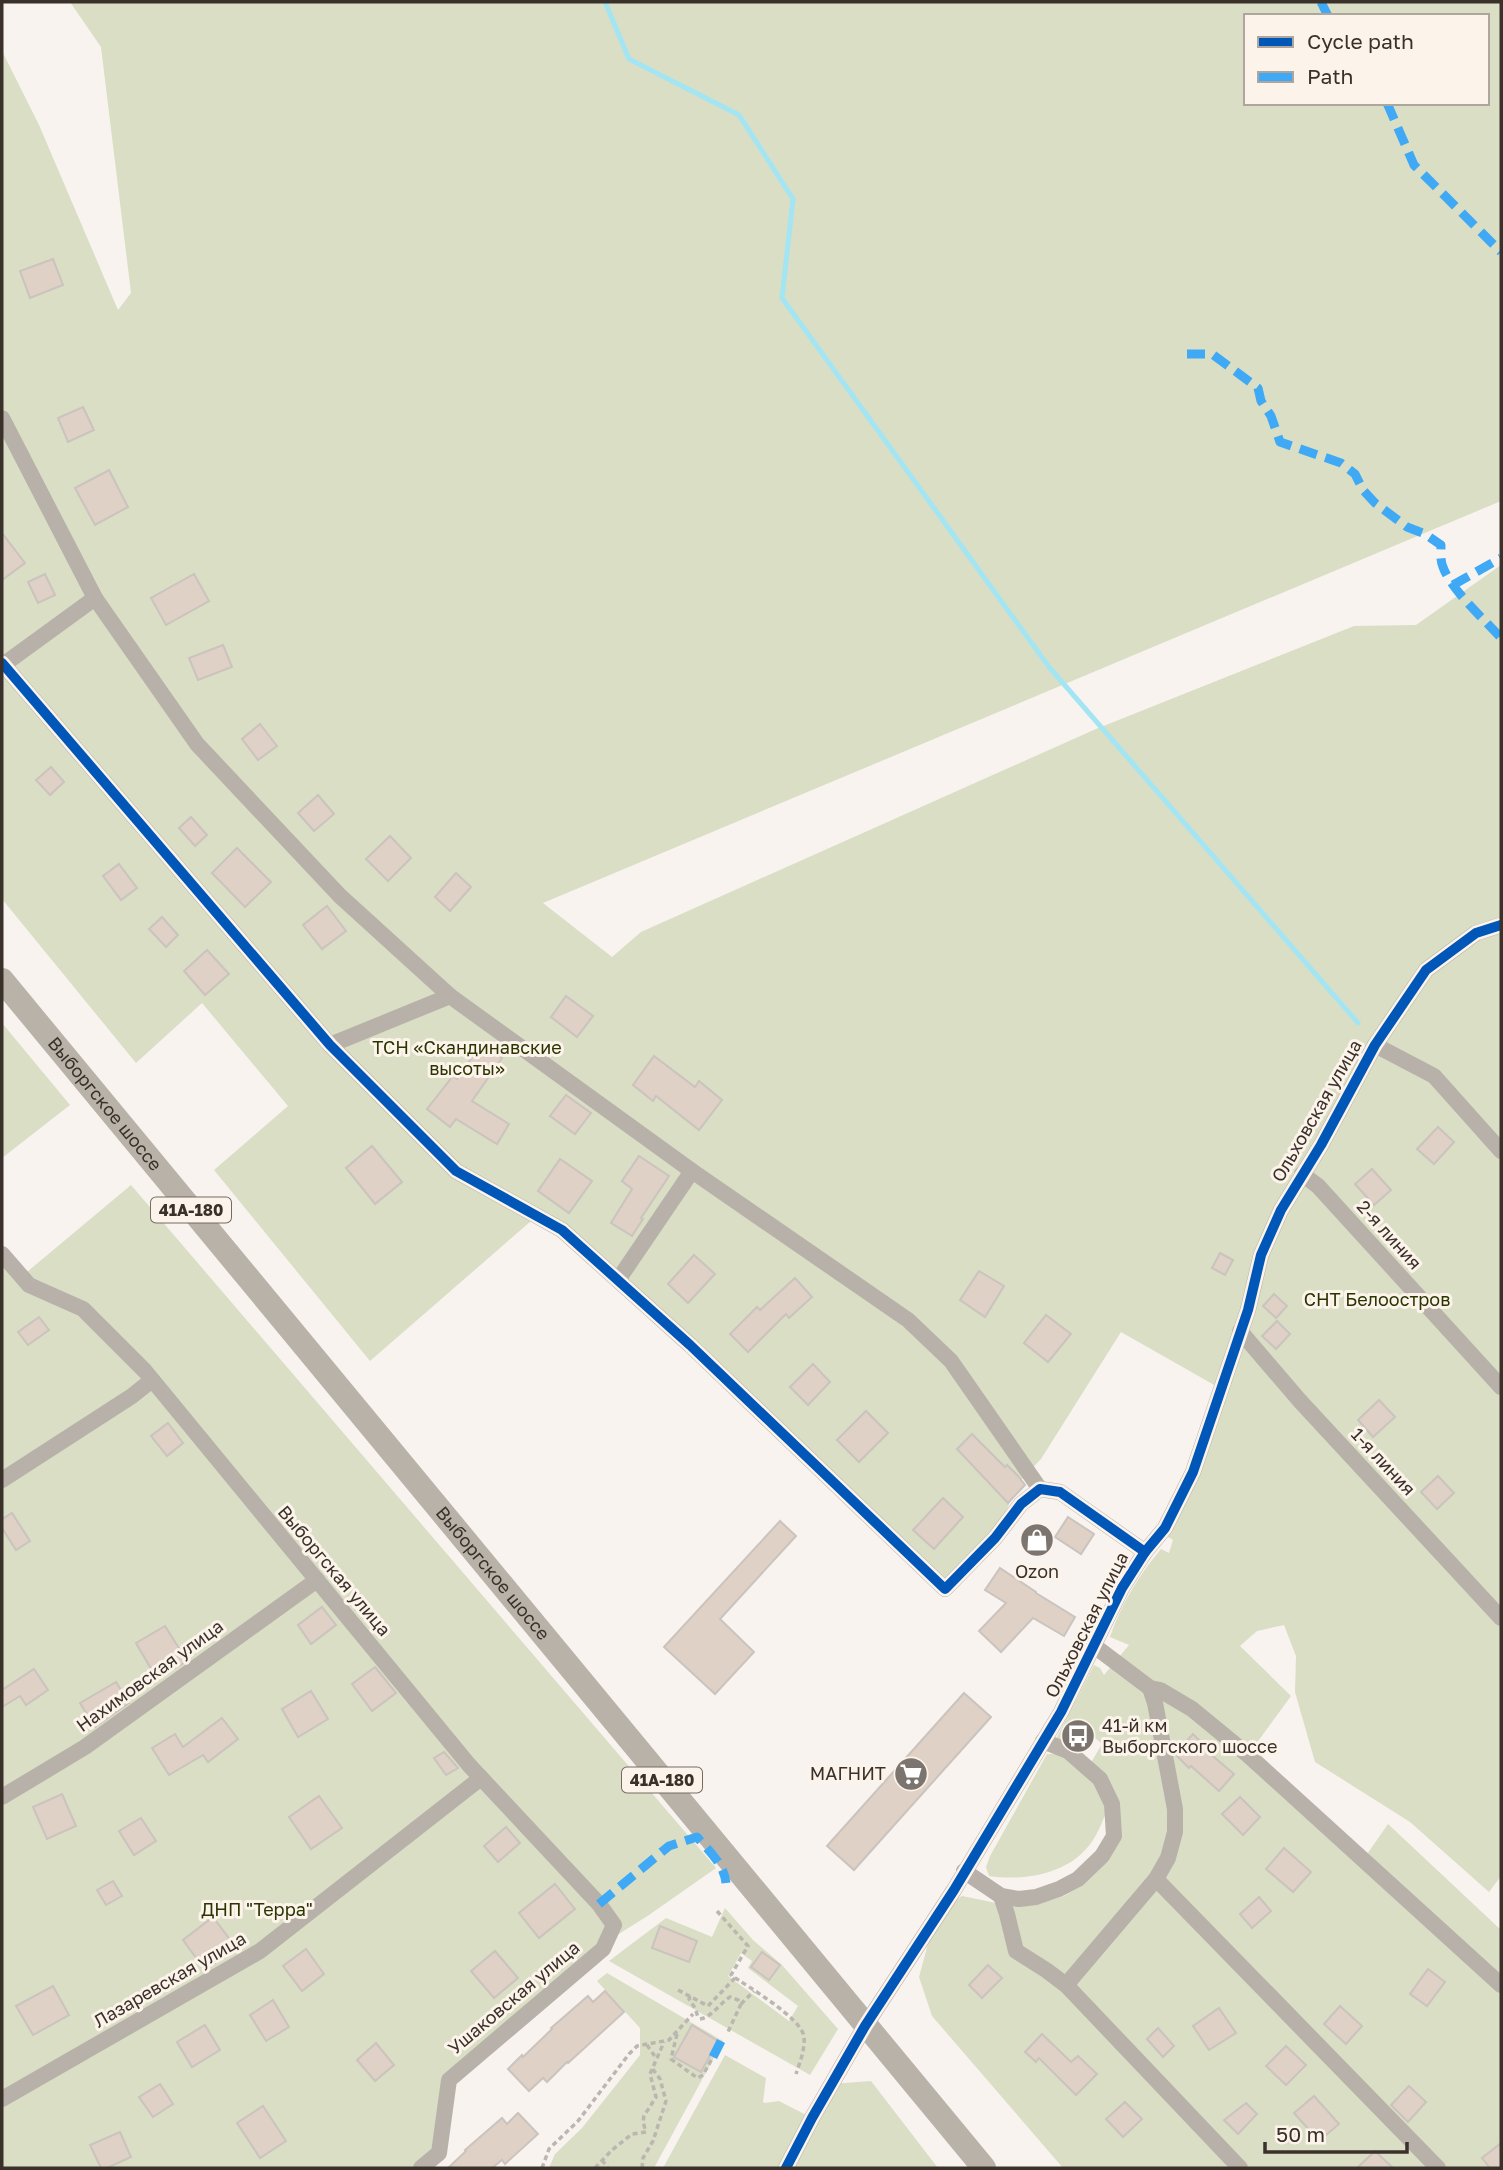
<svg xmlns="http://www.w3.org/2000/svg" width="1503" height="2170" font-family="'Golos Text',sans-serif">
	<rect width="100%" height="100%" fill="#f8f3ef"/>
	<g fill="#d9dec4" fill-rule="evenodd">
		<path d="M70 2H1501V501L543 903 612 957 641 932 1096 729 1354 626 1416 625 1501 565V1876L1489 1892 1410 1822 1315 1762 1295 1692 1296 1656 1284 1625 1257 1631 1240 1646 1291 1696 1248 1755 1363 1860 1388 1824 1501 1930V1973L1496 1980 1501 1985V2168H1063L932 2016 919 1977 929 1940 951 1903 962 1896 1011 1906 1039 1904 1064 1896 1084 1884 1119 1839 1089 1766 1102 1744 1080 1725 1063 1746 1056 1739 1094 1665 1100 1668 1104 1675 1129 1645 1110 1637C1121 1604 1139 1575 1161 1549L1169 1553 1173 1540 1165 1535 1223 1390 1121 1332 1041 1459 1018 1483 995 1538 945 1589 538 1215 370 1361 214 1170 288 1106 202 1003 136 1063 2 899V51L39 125 118 310 131 293 101 47ZM1246 16H1487V103H1246Z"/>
		<polygon points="2,1023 70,1105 2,1158"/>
		<polygon points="131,1185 716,1868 649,1915 606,1942 449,2080 439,2153 421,2168 2,2168 2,1254 27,1272"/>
		<path d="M1047 1754H1062L1096 1780 1108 1808C1102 1822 1097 1837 1087 1848 1064 1875 1022 1881 989 1876L986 1867 990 1856Z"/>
		<path d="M725 1908 753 1940 782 1965 838 2029 810 2075 609 1961 666 1918 712 1937ZM741 1953 752 1961 748 1968 798 2006 789 2021 728 1976Z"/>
		<polygon points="607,1973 723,2041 654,2168 549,2168 555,2154 582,2128 640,2055 640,2028 597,1981"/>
		<polygon points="725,2055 766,2078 763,2102 765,2103 779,2101 812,2118 831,2084 871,2081 938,2168 663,2168"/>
	</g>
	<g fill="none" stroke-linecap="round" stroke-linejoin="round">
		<polyline stroke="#a4e5f4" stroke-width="5" points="605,2 629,59 739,115 793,199 782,298 1049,667 1358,1023"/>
	</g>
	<g fill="#dfd1c5" stroke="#cac3be" stroke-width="2">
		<polygon points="53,259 63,285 30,298 20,271"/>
		<polygon points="83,407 94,430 68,442 58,418"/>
		<polygon points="109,470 128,507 95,525 75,488"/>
		<polygon points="2,533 25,563 2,580"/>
		<polygon points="45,574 55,595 38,603 28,582"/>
		<polygon points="194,574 209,601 166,625 151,598"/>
		<polygon points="223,645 232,667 198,680 189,658"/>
		<polygon points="260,724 277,746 258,760 242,739"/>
		<polygon points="51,767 64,782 50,795 36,780"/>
		<polygon points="318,795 334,814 314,831 298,813"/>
		<polygon points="191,817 207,835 195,846 179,828"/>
		<polygon points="390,836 411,858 388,881 366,859"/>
		<polygon points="237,848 271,882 245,907 212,873"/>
		<polygon points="119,864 137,888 121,900 103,876"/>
		<polygon points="456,873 471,887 450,911 435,897"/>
		<polygon points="327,906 346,931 322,949 303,925"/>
		<polygon points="162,917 178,935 166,947 149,929"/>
		<polygon points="207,950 229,974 205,995 184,971"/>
		<polygon points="566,996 593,1016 577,1037 551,1017"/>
		<polygon points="481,1044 502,1058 472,1101 509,1124 497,1144 456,1119 450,1127 427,1109 453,1076 457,1079"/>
		<polygon points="654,1056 695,1087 699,1081 722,1100 699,1130 656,1096 653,1101 633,1085"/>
		<polygon points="566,1095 591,1113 575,1134 550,1116"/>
		<polygon points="1438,1127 1454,1142 1434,1164 1417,1149"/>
		<polygon points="372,1146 402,1182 375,1204 346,1168"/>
		<polygon points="639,1156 669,1176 641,1218 643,1219 632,1236 611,1223 632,1189 622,1181"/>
		<polygon points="560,1159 592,1181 569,1213 538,1191"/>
		<polygon points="1372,1169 1391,1190 1374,1205 1355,1184"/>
		<polygon points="1220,1253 1233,1260 1225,1275 1212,1268"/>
		<polygon points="694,1255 715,1274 688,1303 668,1284"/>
		<polygon points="979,1271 1004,1286 985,1317 960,1300"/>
		<polygon points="795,1278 812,1297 789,1318 786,1314 748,1352 730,1334 757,1307 760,1310"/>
		<polygon points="1274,1294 1287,1306 1276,1318 1263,1306"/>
		<polygon points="1046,1315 1071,1334 1048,1362 1024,1343"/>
		<polygon points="39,1317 49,1330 28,1345 18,1332"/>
		<polygon points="1277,1321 1290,1334 1276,1349 1262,1336"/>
		<polygon points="813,1364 830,1382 808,1405 790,1387"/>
		<polygon points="1379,1400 1395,1417 1373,1437 1358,1420"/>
		<polygon points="866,1411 888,1433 859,1462 837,1440"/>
		<polygon points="168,1423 183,1443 167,1456 151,1436"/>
		<polygon points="972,1434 1005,1467 1007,1465 1018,1476 1025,1485 1008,1503 957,1449"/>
		<polygon points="1438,1476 1454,1493 1437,1509 1421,1492"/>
		<polygon points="943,1498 963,1517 934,1549 913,1530"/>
		<polygon points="12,1513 30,1541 16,1550 2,1528 2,1519"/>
		<polygon points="1068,1517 1094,1534 1081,1554 1055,1537"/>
		<polygon points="780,1521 796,1536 720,1619 754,1652 715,1694 664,1647"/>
		<polygon points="1036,1525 1052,1537 1040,1553 1024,1541"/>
		<polygon points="1000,1568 1036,1592 1036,1593 1075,1617 1064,1636 1033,1618 1001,1652 979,1631 1006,1603 985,1590"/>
		<polygon points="322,1607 336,1625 311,1644 298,1625"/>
		<polygon points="165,1626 187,1661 157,1679 136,1643"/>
		<polygon points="375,1667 396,1693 372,1711 352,1684"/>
		<polygon points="34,1669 48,1690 26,1705 20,1696 2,1707 2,1690"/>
		<polygon points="116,1682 129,1703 95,1727 80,1703"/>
		<polygon points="311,1691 328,1719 298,1737 282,1709"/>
		<polygon points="964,1693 991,1717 854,1870 827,1846"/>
		<polygon points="222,1718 238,1739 208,1762 203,1755 169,1775 152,1748 175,1734 183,1747"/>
		<polygon points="1193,1734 1208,1749 1207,1751 1234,1774 1219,1791 1191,1766 1189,1768 1175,1754"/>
		<polygon points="444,1752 458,1768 446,1775 434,1758"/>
		<polygon points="62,1794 76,1826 47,1839 33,1807"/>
		<polygon points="319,1796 342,1828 311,1849 289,1817"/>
		<polygon points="1240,1797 1260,1817 1243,1835 1222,1814"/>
		<polygon points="141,1818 156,1841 134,1855 119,1831"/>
		<polygon points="506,1827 520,1843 498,1862 484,1846"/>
		<polygon points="1284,1848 1311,1872 1293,1892 1266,1869"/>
		<polygon points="113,1881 122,1896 106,1905 97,1890"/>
		<polygon points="555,1884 575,1909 539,1938 519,1913"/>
		<polygon points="1259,1897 1271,1911 1252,1928 1240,1914"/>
		<polygon points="213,1917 237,1949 205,1970 183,1940"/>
		<polygon points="660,1926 697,1941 689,1962 652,1948"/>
		<polygon points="306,1949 324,1974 302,1991 283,1966"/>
		<polygon points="495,1951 518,1978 494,1998 471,1971"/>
		<polygon points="762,1952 780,1965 769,1980 751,1967"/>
		<polygon points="988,1965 1002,1978 982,1998 969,1985"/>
		<polygon points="1428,1969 1445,1982 1427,2006 1410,1994"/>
		<polygon points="53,1986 69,2015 33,2035 16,2006"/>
		<polygon points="605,1991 624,2012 568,2063 567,2062 547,2082 543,2078 529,2091 508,2069 522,2055 523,2057 552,2029 551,2028 588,1996 593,2002"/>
		<polygon points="273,2000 289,2027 266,2041 250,2015"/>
		<polygon points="1340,2006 1362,2026 1346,2044 1324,2024"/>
		<polygon points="1219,2008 1236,2033 1209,2050 1193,2026"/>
		<polygon points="205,2025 220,2050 192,2067 177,2042"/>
		<polygon points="692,2025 718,2041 701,2072 674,2057"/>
		<polygon points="1158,2028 1174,2046 1163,2057 1147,2039"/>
		<polygon points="1042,2034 1071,2062 1078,2056 1097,2074 1076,2095 1039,2058 1036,2062 1025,2052"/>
		<polygon points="376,2043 394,2065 375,2081 357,2060"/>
		<polygon points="1286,2046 1306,2065 1286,2085 1266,2066"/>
		<polygon points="160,2084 173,2104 153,2117 139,2097"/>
		<polygon points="1409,2086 1426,2102 1408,2122 1391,2105"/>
		<polygon points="1314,2096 1339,2124 1319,2141 1294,2113"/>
		<polygon points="1125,2102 1142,2119 1123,2137 1106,2119"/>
		<polygon points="1246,2103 1257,2114 1238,2134 1224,2120"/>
		<polygon points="263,2106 286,2141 260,2158 237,2123"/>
		<polygon points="518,2113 538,2134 505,2164 502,2160 492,2168 448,2168 466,2151 465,2150 502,2118 507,2124"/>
		<polygon points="120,2132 131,2157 107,2168 101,2168 90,2145"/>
		<polygon points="1501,2143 1501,2168 1490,2168 1482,2158"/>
		<polygon points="1375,2151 1393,2168 1357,2168"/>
	</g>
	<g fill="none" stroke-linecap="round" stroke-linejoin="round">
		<g stroke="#bbb6b0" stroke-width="3.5" stroke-dasharray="5 3.5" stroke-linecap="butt">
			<path d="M717 1911 748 1946 731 1975C748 1987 802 2018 804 2037 805 2050 800 2062 796 2074"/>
			<polyline points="678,1990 708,2006 735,1978"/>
			<polyline points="690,1996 689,1999 695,2008 698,2017"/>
			<polyline points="741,2004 754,1991"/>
			<path d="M700 2019C712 2017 720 2003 730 1997L738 2000 741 2004 727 2034"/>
			<polyline points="677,2034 671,2059 696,2077 698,2078 703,2075 713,2057"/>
			<polyline points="647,2045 656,2058"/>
			<polyline points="602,2160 608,2168"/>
			<polyline points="542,2168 549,2149 578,2121 629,2054 637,2046 669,2040 693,2014"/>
			<polyline points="595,2168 612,2150 632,2134 646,2132 643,2122 644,2116 656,2097 650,2074 664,2042"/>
			<polyline points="642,2168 643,2158 653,2141 666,2101 660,2079 652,2068"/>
		</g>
		<g stroke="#b7b1a9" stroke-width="16">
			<polyline points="2,418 95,598 197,744 340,896 450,996 692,1171 908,1320 951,1361 1040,1489"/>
			<polyline points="2,663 330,1045 456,1171 562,1230 690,1345 945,1589 995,1538 1021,1504 1040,1489 1060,1492 1145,1552"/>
			<polyline points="3,665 95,598"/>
			<polyline points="330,1045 450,996"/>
			<polyline points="1375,1045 1434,1076 1501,1151"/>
			<polyline points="1302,1174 1318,1186 1501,1387"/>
			<polyline points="2,1254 29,1285 83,1309 145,1371 469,1765 599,1904 614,1925 603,1949 449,2080 439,2153 421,2168"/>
			<polyline points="618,1280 692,1171"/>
			<polyline points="1240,1331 1300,1401 1501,1618"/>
			<polyline points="2,1480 132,1396 152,1380"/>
			<polyline points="1093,1645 1150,1688 1160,1690 1192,1709 1248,1755 1501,1985"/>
			<polyline points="2,1797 85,1747 317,1580"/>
			<polyline points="964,1871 1001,1896 1019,1899 1036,1897 1059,1889 1078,1879 1102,1856 1114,1836 1112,1804 1100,1779 1068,1751 1043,1741"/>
			<polyline points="1156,1879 1438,2168"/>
			<polyline points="1001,1896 1007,1914 1016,1951 1046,1970 1066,1985 1240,2168"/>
			<polyline points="1066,1985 1156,1879 1168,1858 1175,1832 1175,1809 1155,1703 1150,1688"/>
			<polyline points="2,2099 260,1951 481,1778"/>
			<polyline points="786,2168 812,2118 865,2026 954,1890 1061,1712 1122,1588 1145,1552 1165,1528 1193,1472 1248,1310 1261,1255 1281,1210 1321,1145 1375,1045 1426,970 1476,933 1501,925"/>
		</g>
		<path stroke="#b9b2a9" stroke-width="24" id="s1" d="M2 980 984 2168"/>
		<g stroke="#3fa9f5" stroke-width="9" stroke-dasharray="18 9" stroke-linecap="butt">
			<polyline points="1321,2 1328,16"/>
			<polyline points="1387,103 1414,165 1501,252"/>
			<path d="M1187 354H1212L1258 388 1261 401 1271 416 1280 442 1341 463 1355 474 1363 490 1375 503 1407 527 1425 534 1441 545C1441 553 1440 560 1443 567 1451 590 1485 620 1501 638"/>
			<polyline points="1453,585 1501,558"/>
			<path d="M599 1904 669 1846 697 1837C709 1851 724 1864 726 1883"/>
			<polyline points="713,2057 725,2033"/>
		</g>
		<g stroke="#fcf3eb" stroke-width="15">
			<g id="cycleway">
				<polyline points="2,663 330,1045 456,1171 562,1230 690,1345 945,1589 995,1538 1021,1504 1040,1489 1060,1492 1145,1552"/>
				<polyline points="786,2168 812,2118 865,2026 954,1890 1061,1712 1122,1588 1145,1552 1165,1528 1193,1472 1248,1310 1261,1255 1281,1210 1321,1145 1375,1045 1426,970 1476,933 1501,925"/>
			</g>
		</g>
		<use href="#cycleway" stroke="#0057b8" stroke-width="10"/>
	</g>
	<defs>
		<g id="shop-disc" transform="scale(1.75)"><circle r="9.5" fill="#7c756f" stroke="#fcf3eb"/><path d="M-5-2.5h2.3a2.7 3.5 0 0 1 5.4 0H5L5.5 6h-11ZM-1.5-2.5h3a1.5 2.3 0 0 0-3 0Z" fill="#fff"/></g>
		<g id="bus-disc" transform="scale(1.75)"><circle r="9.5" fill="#7c756f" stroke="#fcf3eb"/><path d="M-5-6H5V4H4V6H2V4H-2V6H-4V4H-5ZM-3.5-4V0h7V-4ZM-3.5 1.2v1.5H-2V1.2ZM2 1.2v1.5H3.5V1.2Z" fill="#fff"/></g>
		<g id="supermarket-disc" transform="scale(1.75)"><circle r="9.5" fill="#7c756f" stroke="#fcf3eb"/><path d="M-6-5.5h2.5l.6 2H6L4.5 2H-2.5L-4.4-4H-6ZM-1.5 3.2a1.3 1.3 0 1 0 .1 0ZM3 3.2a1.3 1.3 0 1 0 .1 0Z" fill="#fff"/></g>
	</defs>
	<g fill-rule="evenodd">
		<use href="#shop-disc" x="1037" y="1540"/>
		<use href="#bus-disc" x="1078" y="1736"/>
		<use href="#supermarket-disc" x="911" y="1774"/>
	</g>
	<g text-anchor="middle" stroke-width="6" stroke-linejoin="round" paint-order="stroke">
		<g fill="#fcf3eb" stroke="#746b64" stroke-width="2">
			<rect x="151" y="1197.5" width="80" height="25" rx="5"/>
			<rect x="622" y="1767.5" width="80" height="25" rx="5"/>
		</g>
		<g font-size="16" font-weight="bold" fill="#3a312a">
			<text x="191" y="1216">41А-180</text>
			<text x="662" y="1786">41А-180</text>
		</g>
		<g font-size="18" fill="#2b3500" stroke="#fcf3eb">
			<text x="467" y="1054">ТСН «Скандинавские<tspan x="467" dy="21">высоты»</tspan></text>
			<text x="1377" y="1306">СНТ Белоостров</text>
			<text x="257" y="1916">ДНП "Терра"</text>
		</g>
		<g font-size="18" fill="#3a312a" stroke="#fcf3eb">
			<text dy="6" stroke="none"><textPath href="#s1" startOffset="161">Выборгское шоссе</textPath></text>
			<text transform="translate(1317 1111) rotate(-60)" y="6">Ольховская улица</text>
			<text transform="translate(1389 1235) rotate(48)" y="6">2-я линия</text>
			<text transform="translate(1383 1462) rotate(47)" y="6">1-я линия</text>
			<text transform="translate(334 1571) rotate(50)" y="6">Выборгская улица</text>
			<text dy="6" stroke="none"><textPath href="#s1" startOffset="770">Выборгское шоссе</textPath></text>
			<text transform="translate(1087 1625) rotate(-63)" y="6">Ольховская улица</text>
			<text transform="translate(150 1676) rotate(-36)" y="6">Нахимовская улица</text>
			<text transform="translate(170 1980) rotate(-30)" y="6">Лазаревская улица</text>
			<text transform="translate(514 1998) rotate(-40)" y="6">Ушаковская улица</text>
		</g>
		<g font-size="18" fill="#3a312a" stroke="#fcf3eb">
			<text x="1037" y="1578">Ozon</text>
			<text x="1102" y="1732" text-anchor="start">41-й км<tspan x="1102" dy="21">Выборгского шоссе</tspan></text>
			<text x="886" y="1780" text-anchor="end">МАГНИТ</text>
		</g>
	</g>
	<rect width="1503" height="2170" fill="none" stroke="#3a312a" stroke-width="7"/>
	<rect x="1244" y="14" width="245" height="91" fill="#fcf3eb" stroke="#aea59e" stroke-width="2"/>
	<rect x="1258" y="37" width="35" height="10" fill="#0057b8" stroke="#aea59e" stroke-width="2"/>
	<text x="1307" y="49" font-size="21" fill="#3a312a">Cycle path</text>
	<rect x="1258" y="72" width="35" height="10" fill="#3fa9f5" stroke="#aea59e" stroke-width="2"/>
	<text x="1307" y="84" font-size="21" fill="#3a312a">Path</text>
	<path d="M1265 2142v10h142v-10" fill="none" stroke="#3a312a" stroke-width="3.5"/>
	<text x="1276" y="2142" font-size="21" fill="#3a312a" stroke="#fcf3eb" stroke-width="5" paint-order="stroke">50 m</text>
</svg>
